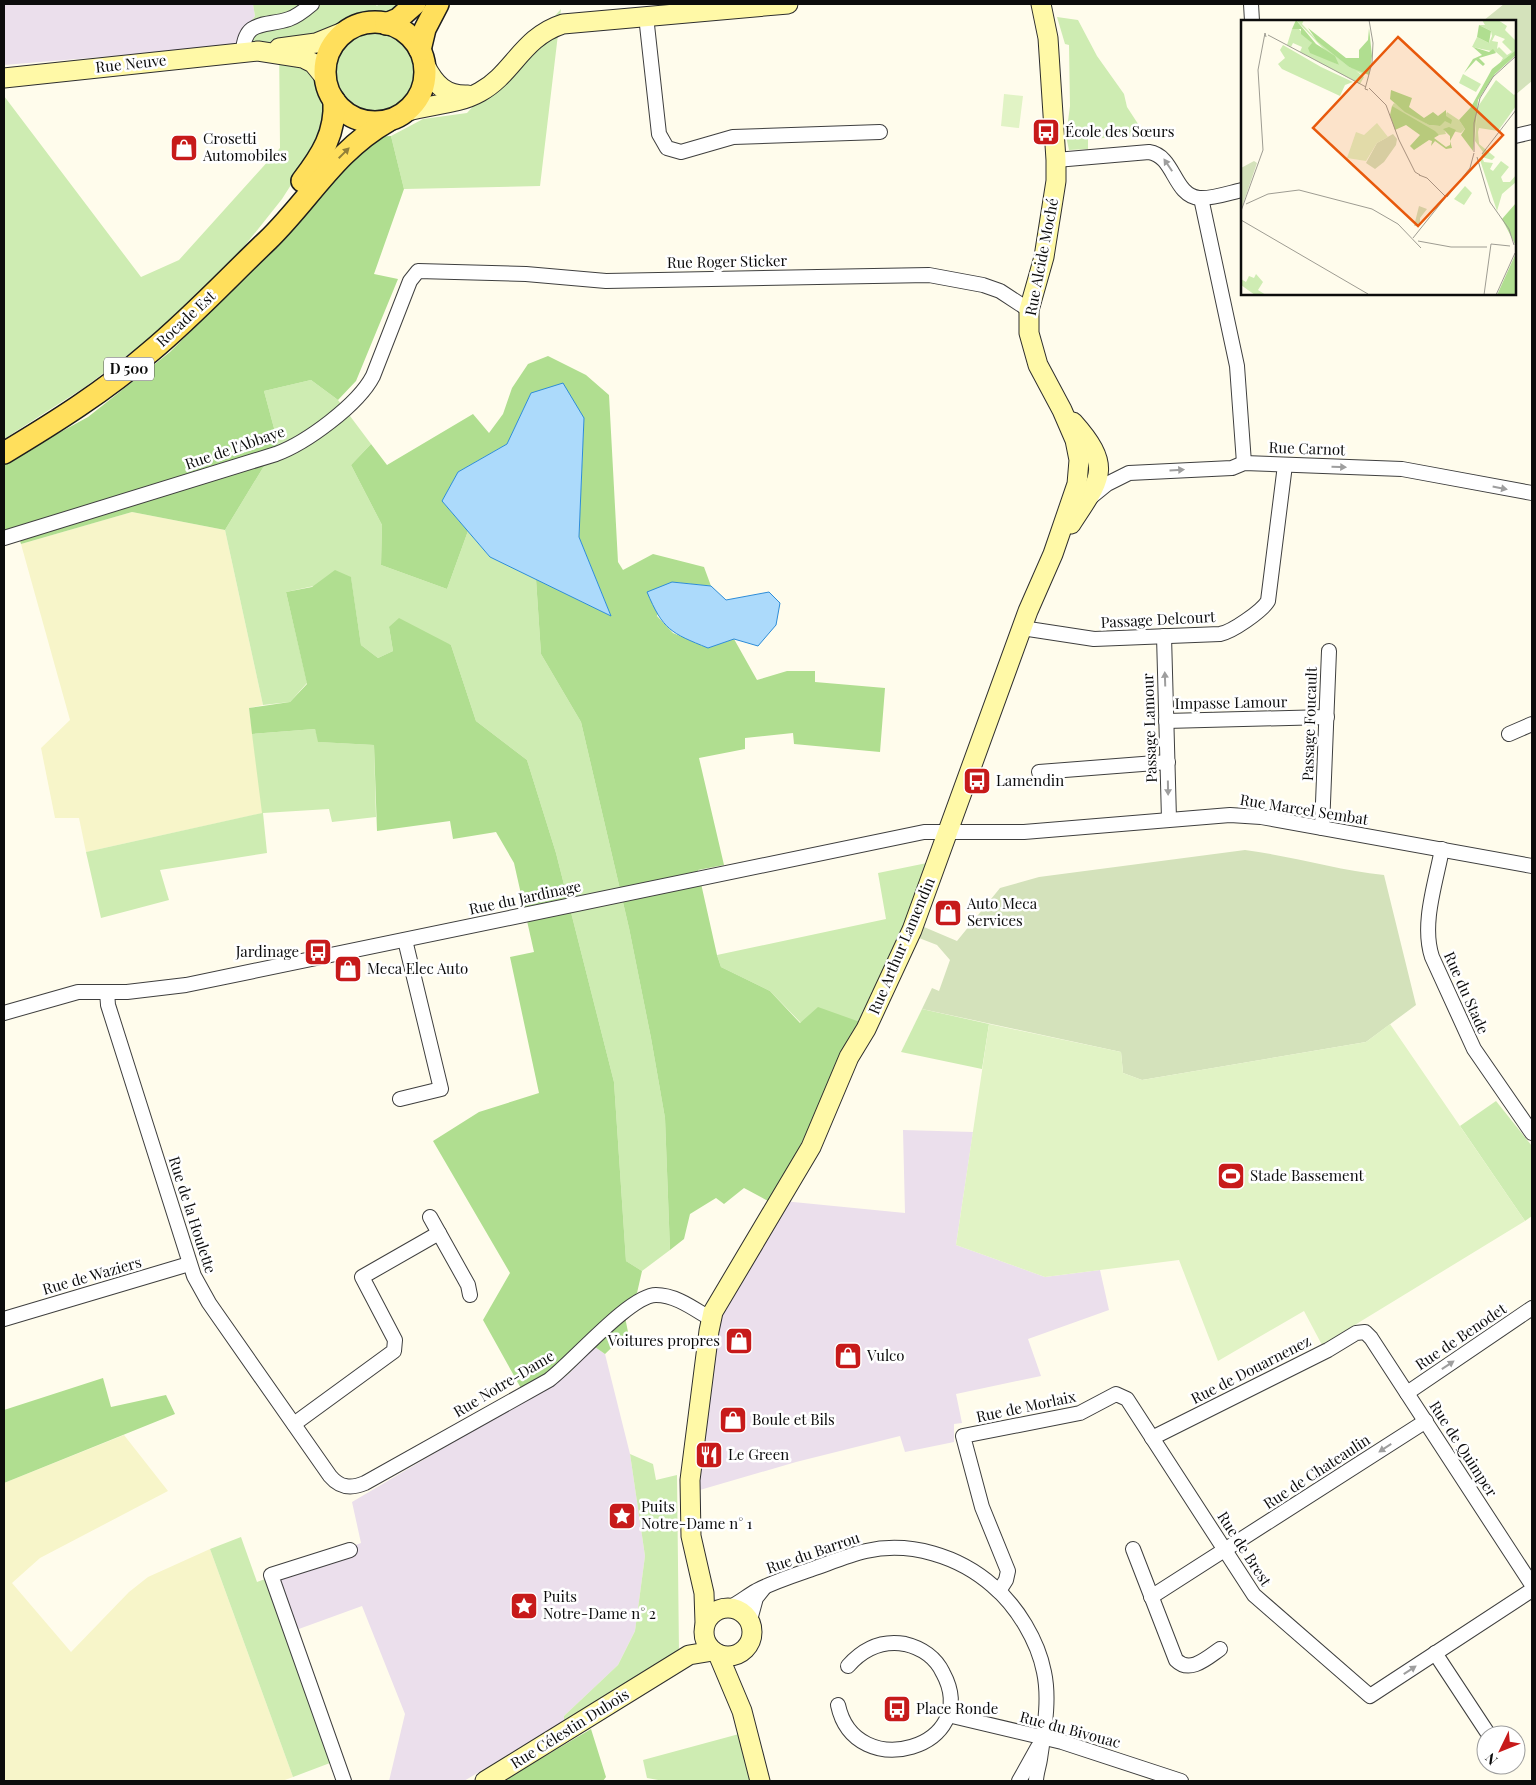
<svg xmlns="http://www.w3.org/2000/svg" width="1536" height="1785" font-family="'Playfair Display',serif">
	<rect width="100%" height="100%" fill="#fffcec"/>
	<g fill="#ebdfec">
		<polygon points="4,4 253,4 255,16 235,46 4,65"/>
		<polygon points="903,1130 973,1132 956,1245 1045,1277 1100,1270 1109,1310 1028,1339 1041,1376 956,1394 962,1423 954,1424 954,1442 905,1452 900,1436 796,1462 693,1492 714,1328 783,1201 905,1213"/>
		<polygon points="595,1347 605,1354 630,1454 645,1556 635,1631 618,1665 564,1716 564,1721 464,1781 389,1781 405,1714 362,1606 285,1634 265,1579 361,1543 352,1502 567,1375"/>
	</g>
	<g fill="#f7f5c9">
		<polygon points="132,512 225,530 263,705 249,708 263,813 86,852 79,818 55,818 41,748 70,720 21,544"/>
		<polygon points="124,1435 168,1491 40,1558 12,1583 71,1652 129,1592 148,1577 210,1549 293,1777 282,1781 4,1781 4,1483"/>
	</g>
	<g fill="#ceecb2">
		<polygon points="253,4 375,4 377,6 379,4 402,4 392,12 365,12 322,35 312,72 327,121 321,138 282,199 227,268 173,321 85,387 4,439 4,96 141,277 179,260 280,148 279,41 235,46 255,16"/>
		<polygon points="561,9 540,186 404,189 391,136 423,119 467,113"/>
		<polygon points="1057,17 1078,20 1097,56 1124,94 1127,107 1142,130 1138,136 1088,139 1088,149 1069,150 1066,136 1070,106 1069,45 1065,44"/>
		<circle cx="375" cy="73" r="42"/>
		<polygon points="311,380 338,400 371,444 351,465 382,525 381,565 447,589 468,531 490,557 536,579 541,654 581,722 629,928 651,1038 665,1118 670,1250 642,1271 626,1261 614,1082 556,853 527,760 476,721 451,645 389,627 393,651 378,658 361,645 351,578 286,592 307,683 290,702 263,705 225,530 278,443 264,391"/>
		<polygon points="315,729 319,742 374,745 376,817 332,822 329,809 263,813 267,853 160,870 169,900 101,918 86,852 262,813 252,734"/>
		<polygon points="927,863 905,922 860,1022 801,1023 770,991 721,967 717,955 886,919 878,873"/>
		<polygon points="922,1009 989,1024 982,1069 901,1052"/>
		<polygon points="1496,1101 1532,1146 1532,1216 1525,1221 1460,1126"/>
		<polygon points="630,1454 653,1464 656,1480 677,1475 679,1653 564,1721 564,1716 618,1665 635,1631 645,1556"/>
		<polygon points="241,1537 257,1582 265,1579 330,1763 293,1777 210,1549"/>
		<polygon points="739,1734 753,1781 664,1781 647,1778 643,1760"/>
	</g>
	<g fill="#b0de90">
		<polygon points="391,136 404,189 374,274 398,279 356,381 338,400 311,380 264,391 278,443 225,530 132,512 21,544 16,528 4,531 4,463 88,417 170,352 277,245 350,157 376,137"/>
		<polygon points="548,356 586,375 609,395 618,562 623,570 653,554 704,567 711,586 672,582 657,616 673,633 708,648 734,639 757,680 787,671 815,671 815,682 885,688 880,752 794,744 793,733 745,738 745,749 699,758 724,865 698,870 717,955 721,967 770,991 800,1023 818,1007 860,1022 786,1175 768,1201 744,1188 724,1204 716,1198 690,1214 684,1239 670,1250 665,1118 651,1038 629,928 581,722 541,654 536,579 611,616 579,537 584,418 531,393 507,444 458,472 442,501 468,531 447,589 381,565 382,525 351,465 371,444 387,465 473,414 489,433 503,414 512,388 528,364"/>
		<polygon points="335,570 351,577 361,645 378,658 393,651 389,627 399,618 451,645 476,721 527,760 556,853 614,1082 626,1261 642,1271 637,1293 623,1307 628,1332 605,1354 595,1347 567,1375 527,1399 483,1320 510,1273 433,1141 479,1112 539,1093 510,957 534,952 514,863 496,832 453,839 450,821 377,831 374,745 318,742 315,729 252,734 249,708 290,702 307,684 286,592 312,587"/>
		<polygon points="103,1378 111,1407 166,1395 175,1414 4,1483 4,1410"/>
		<polygon points="591,1729 606,1777 603,1781 503,1781"/>
	</g>
	<g fill="#d4e2bb">
		<polygon points="1504,4 1532,4 1532,81 1515,95 1515,21 1483,21"/>
		<path d="M1245 850C1292 856 1337 870 1384 875L1416 1005 1366 1042 1142 1080 1123 1073 1121 1052 922 1009 932 988 939 991 950 960 937 945 919 938 924 927 957 941 1000 888 1039 877Z"/>
	</g>
	<g fill="#e1f3c5">
		<polygon points="1004,94 1023,96 1019,128 1001,126"/>
		<polygon points="989,1024 1121,1052 1123,1073 1142,1080 1366,1042 1390,1024 1525,1221 1322,1345 1304,1311 1218,1361 1179,1260 1045,1277 956,1245"/>
	</g>
	<g fill="#acdafb" stroke="#2d8cd8">
		<polygon points="563,383 584,418 579,537 611,616 490,557 442,501 458,472 507,444 531,393"/>
		<path d="M672 582 711 586 726 600 769 592 780 603 776 625 758 646 734 639 708 648C671 633 663 630 647 592Z"/>
	</g>
	<g fill="none" stroke-linecap="round" stroke-linejoin="round">
		<g stroke="#3f3f3f" stroke-width="16">
			<g id="street">
				<polyline points="1251,4 1252,21"/>
				<polyline points="646,16 659,134 667,148 681,152 733,137 880,132"/>
				<path d="M243 51C245 19 265 27 289 19 298 16 305 10 312 4"/>
				<polyline points="1515,136 1532,132"/>
				<path d="M1056 160 1149 152C1175 156 1173 195 1199 198 1212 199 1229 193 1242 190"/>
				<polyline points="1201,198 1237,366 1244,463"/>
				<polyline points="1091,497 1107,484 1129,473 1232,468 1244,463 1402,469 1532,493"/>
				<path d="M4 538 276 454C306 443 358 405 373 376L410 281 418 271 526 274 606 281 929 275 983 285 1000 291 1029 310"/>
				<path d="M1022 628 1094 639 1220 634C1232 632 1262 611 1268 601L1285 465"/>
				<polyline points="1164,636 1169,819"/>
				<polyline points="1166,721 1327,717"/>
				<polyline points="1509,734 1532,724"/>
				<polyline points="1039,772 1168,762"/>
				<polyline points="1322,828 1329,651"/>
				<path d="M1442 849C1436 882 1421 924 1432 957L1474 1049 1532 1133"/>
				<path d="M107 992 108 1005 194 1276 209 1303 330 1476C340 1488 351 1489 365 1483L549 1380C573 1362 630 1295 656 1295 676 1295 694 1309 711 1319"/>
				<polyline points="4,1013 78,992 127,992 186,985 924,832 1024,832 1230,815 1261,817 1532,866"/>
				<polyline points="400,1099 441,1089 405,940"/>
				<polyline points="430,1217 468,1285 470,1295"/>
				<polyline points="4,1319 189,1264"/>
				<polyline points="1407,1393 1532,1308"/>
				<polyline points="294,1424 394,1351 395,1340 362,1277 439,1233"/>
				<polyline points="1152,1438 1328,1350 1356,1333 1365,1332 1371,1338 1532,1585"/>
				<path d="M1133 1549 1176 1660C1190 1674 1207 1658 1220 1649"/>
				<polyline points="999,1591 1006,1580 1008,1571 982,1507 963,1436 1080,1413 1116,1394 1127,1399 1254,1595 1370,1696 1532,1590"/>
				<polyline points="1151,1597 1426,1421"/>
				<path d="M730 1607C739 1603 747 1596 756 1591 775 1581 795 1575 815 1568 832 1562 849 1555 866 1551 910 1541 959 1556 993 1586 1017 1606 1038 1641 1044 1672 1050 1700 1044 1731 1040 1759 1039 1766 1036 1774 1036 1781"/>
				<polyline points="750,1620 756,1598 764,1588"/>
				<polyline points="1435,1653 1489,1735"/>
				<path d="M838 1705C855 1785 983 1747 943 1673 936 1658 922 1648 905 1644 882 1640 863 1649 848 1666"/>
				<polyline points="948,1715 1062,1742 1181,1781"/>
				<polyline points="344,1781 271,1575 350,1550"/>
				<polyline points="1019,1781 1038,1747"/>
			</g>
		</g>
		<g stroke="#2e2e2e" stroke-width="21">
			<g id="secondary">
				<polyline points="279,48 316,43 348,30"/>
				<path d="M425 65C435 85 446 96 468 95"/>
				<polyline points="4,78 258,51 303,58 313,63 326,79"/>
				<path d="M405 112C430 104 457 105 480 92 513 74 522 37 563 24L788 4"/>
				<path d="M1071 524C1100 479 1114 468 1073 422"/>
				<circle cx="728" cy="1632" r="24"/>
				<polyline points="705,1623 704,1593 691,1536 690,1480 709,1331 713,1312 811,1147 849,1057 866,1029 912,930 1028,611 1053,554 1077,484 1079,460 1075,440 1062,410 1038,365 1029,333 1029,310 1044,257 1056,181 1056,160 1048,38 1041,4"/>
				<polyline points="718,1654 742,1711 760,1781"/>
				<polyline points="485,1781 689,1655 713,1651"/>
			</g>
		</g>
		<g stroke="#1d1d1d" stroke-width="24">
			<g id="primary">
				<circle cx="375" cy="72" r="50"/>
				<polyline points="386,24 398,19 415,4"/>
				<polyline points="420,50 425,29 438,4"/>
				<path d="M302 181C322 155 336 133 334 100"/>
				<path d="M4 453C54 423 105 391 150 352 192 317 229 277 268 240 310 199 335 151 388 121"/>
			</g>
		</g>
		<use href="#street" stroke="#fff" stroke-width="14"/>
		<use href="#secondary" stroke="#fff9a7" stroke-width="19"/>
		<use href="#primary" stroke="#ffdf5c" stroke-width="21"/>
	</g>
	<defs><path id="oneway-solid" d="M-6-.8H1V-3.2L6.5 0L1 3.2V.8H-6Z" transform="scale(1.25)"/></defs>
	<use fill="#928038" href="#oneway-solid" transform="translate(344 153) rotate(-45)"/>
	<g fill="#9e9e9e">
		<use href="#oneway-solid" transform="translate(1168 165) rotate(-124)"/>
		<use href="#oneway-solid" transform="translate(1339 467) rotate(2)"/>
		<use href="#oneway-solid" transform="translate(1177 470) rotate(-3)"/>
		<use href="#oneway-solid" transform="translate(1500 488) rotate(11)"/>
		<use href="#oneway-solid" transform="translate(1165 679) rotate(-92)"/>
		<use href="#oneway-solid" transform="translate(1168 788) rotate(89)"/>
		<use href="#oneway-solid" transform="translate(1448 1365) rotate(-34)"/>
		<use href="#oneway-solid" transform="translate(1385 1448) rotate(147)"/>
		<use href="#oneway-solid" transform="translate(1410 1670) rotate(-33)"/>
	</g>
	<defs>
		<g id="bus-square" transform="scale(1.4375)"><rect x="-9" y="-9" width="18" height="18" rx="4" fill="#c71a1a" stroke="#fff"/><path d="M-5-6H5V4H4V6H2V4H-2V6H-4V4H-5ZM-3.5-4V0h7V-4ZM-3.5 1.2v1.5H-2V1.2ZM2 1.2v1.5H3.5V1.2Z" fill="#fff"/></g>
		<g id="shop-square" transform="scale(1.4375)"><rect x="-9" y="-9" width="18" height="18" rx="4" fill="#c71a1a" stroke="#fff"/><path d="M-5-2.5h2.3a2.7 3.5 0 0 1 5.4 0H5L5.5 6h-11ZM-1.5-2.5h3a1.5 2.3 0 0 0-3 0Z" fill="#fff"/></g>
		<g id="stadium-square" transform="scale(1.4375)"><rect x="-9" y="-9" width="18" height="18" rx="4" fill="#c71a1a" stroke="#fff"/><path d="M0-5a6.5 5 0 1 0 0 10a6.5 5 0 1 0 0-10ZM-3.5-1.8h7v3.6h-7Z" fill="#fff"/></g>
		<g id="restaurant-square" transform="scale(1.4375)"><rect x="-9" y="-9" width="18" height="18" rx="4" fill="#c71a1a" stroke="#fff"/><path d="M-5-6h1v4h1v-4h1v4h1v-4h1v5L-1.5 .5V6h-2V.5L-5-1ZM5-6V6H3V1.5H1.5Q1.5-4 5-6Z" fill="#fff"/></g>
		<g id="sight-square" transform="scale(1.4375)"><rect x="-9" y="-9" width="18" height="18" rx="4" fill="#c71a1a" stroke="#fff"/><path d="M0-6L1.8-2.2L6-1.7L2.9 1.2L3.7 5.4L0 3.3L-3.7 5.4L-2.9 1.2L-6-1.7L-1.8-2.2Z" fill="#fff"/></g>
	</defs>
	<g fill-rule="evenodd">
		<use href="#bus-square" x="1046" y="132"/>
		<use href="#shop-square" x="184" y="148"/>
		<use href="#bus-square" x="977" y="781"/>
		<use href="#shop-square" x="948" y="913"/>
		<use href="#bus-square" x="318" y="952"/>
		<use href="#shop-square" x="348" y="969"/>
		<use href="#stadium-square" x="1231" y="1176"/>
		<use href="#shop-square" x="739" y="1341"/>
		<use href="#shop-square" x="848" y="1356"/>
		<use href="#shop-square" x="733" y="1420"/>
		<use href="#restaurant-square" x="709" y="1455"/>
		<use href="#sight-square" x="622" y="1516"/>
		<use href="#sight-square" x="524" y="1606"/>
		<use href="#bus-square" x="897" y="1709"/>
	</g>
	<g text-anchor="middle" stroke-width="5" stroke-linejoin="round" paint-order="stroke">
		<rect fill="#fff" stroke="#555" stroke-width="1" x="104" y="357.5" width="50" height="23" rx="4"/>
		<g font-size="14" font-weight="bold" fill="#0c0c0c">
			<text x="129" y="374">D 500</text>
		</g>
		<g font-size="15" fill="#0c0c0c" stroke="#fff">
			<text transform="translate(131 64) rotate(-6)" y="5">Rue Neuve</text>
			<text transform="translate(1042 257) rotate(-79)" y="5">Rue Alcide Moché</text>
			<text transform="translate(727 262) rotate(-1)" y="5">Rue Roger Sticker</text>
			<text transform="translate(186 319) rotate(-43)" y="5">Rocade Est</text>
			<text transform="translate(235 448) rotate(-19)" y="5">Rue de l'Abbaye</text>
			<text transform="translate(1307 449) rotate(2)" y="5">Rue Carnot</text>
			<text transform="translate(1158 620) rotate(-3)" y="5">Passage Delcourt</text>
			<text transform="translate(1231 703) rotate(-1)" y="5">Impasse Lamour</text>
			<text transform="translate(1310 724) rotate(-88)" y="5">Passage Foucault</text>
			<text transform="translate(1150 728) rotate(-92)" y="5">Passage Lamour</text>
			<text transform="translate(1304 810) rotate(9)" y="5">Rue Marcel Sembat</text>
			<text transform="translate(525 898) rotate(-12)" y="5">Rue du Jardinage</text>
			<text transform="translate(902 946) rotate(-67)" y="5">Rue Arthur Lamendin</text>
			<text transform="translate(1466 993) rotate(66)" y="5">Rue du Stade</text>
			<text transform="translate(192 1215) rotate(72)" y="5">Rue de la Houlette</text>
			<text transform="translate(92 1276) rotate(-16)" y="5">Rue de Waziers</text>
			<text transform="translate(1461 1337) rotate(-34)" y="5">Rue de Benodet</text>
			<text transform="translate(1251 1370) rotate(-27)" y="5">Rue de Douarnenez</text>
			<text transform="translate(504 1384) rotate(-31)" y="5">Rue Notre-Dame</text>
			<text transform="translate(1026 1407) rotate(-12)" y="5">Rue de Morlaix</text>
			<text transform="translate(1463 1449) rotate(57)" y="5">Rue de Quimper</text>
			<text transform="translate(1317 1472) rotate(-33)" y="5">Rue de Chateaulin</text>
			<text transform="translate(1244 1549) rotate(57)" y="5">Rue de Brest</text>
			<text transform="translate(813 1553) rotate(-19)" y="5">Rue du Barrou</text>
			<text transform="translate(570 1729) rotate(-32)" y="5">Rue Célestin Dubois</text>
			<text transform="translate(1070 1730) rotate(15)" y="5">Rue du Bivouac</text>
		</g>
		<g font-size="15" fill="#0c0c0c" stroke="#fff" text-anchor="start">
			<text x="1065" y="137">École des Sœurs</text>
			<text x="203" y="144">Crosetti<tspan x="203" dy="17">Automobiles</tspan></text>
			<text x="996" y="786">Lamendin</text>
			<text x="967" y="909">Auto Meca<tspan x="967" dy="17">Services</tspan></text>
			<text x="299" y="957" text-anchor="end">Jardinage</text>
			<text x="367" y="974">Meca Elec Auto</text>
			<text x="1250" y="1181">Stade Bassement</text>
			<text x="720" y="1346" text-anchor="end">Voitures propres</text>
			<text x="867" y="1361">Vulco</text>
			<text x="752" y="1425">Boule et Bils</text>
			<text x="728" y="1460">Le Green</text>
			<text x="641" y="1512">Puits<tspan x="641" dy="17">Notre-Dame n° 1</tspan></text>
			<text x="543" y="1602">Puits<tspan x="543" dy="17">Notre-Dame n° 2</tspan></text>
			<text x="916" y="1714">Place Ronde</text>
		</g>
	</g>
	<g transform="translate(1241 20)">
		<rect width="275" height="275" fill="#fffcec"/>
		<path d="M55 0H63L61 4 73 17 108 47 124 51 122 55 115 51 123 57 119 64 59 32 61 27 52 23 50 27 46 25 51 9 57 8 71 23 74 33 98 45ZM241 0H257L266 6 264 10 275 21V30L259 43 262 38 255 32 231 27 236 17 248 23 251 16 250 11 238 5H244ZM254 15 264 19 261 22 271 32 266 35 258 27 256 29 257 22 251 21ZM42 25 80 47 112 62 104 65 99 76 41 49 37 44 44 38 39 30ZM222 54 240 64 235 72 218 63ZM255 60 273 75 275 73V86L257 111 238 108 237 112 238 124 254 137 251 140 241 137 243 142 252 143 249 149 252 151 260 141 268 147 260 157 262 162H269L275 155V162L261 174 256 191 239 140 242 132 234 121 236 88ZM153 83 188 105 199 106 206 92 218 100 224 109 220 113 203 109 205 114 198 115 159 93 151 86ZM224 166 231 173 223 185 213 179ZM15 254 22 262 17 270 25 275H14L0 265V259L5 262 8 256 13 258Z" fill="#ceecb2" fill-rule="evenodd"/>
		<path d="M55 0 75 24 94 36 98 45 69 33 67 28 71 23 60 14V9H51ZM238 5 250 11 248 23 236 17ZM67 8 105 38H118V30L127 20 128 8 131 36 128 55 108 47 76 21ZM232 27 248 32 252 29 255 33 238 38 244 44 242 46 235 40 223 53 232 39 241 35ZM275 30V35L254 54 237 80 232 131 220 115 224 109 218 100 230 87 251 49ZM150 70 171 78 168 87 183 98 192 92 197 96 205 90V96L211 100 210 104 204 101 199 106 188 105 164 92 149 79ZM151 86 194 111 198 115 193 118 205 127 209 125V116L202 109 208 107 215 110 209 121 211 128 205 129 194 121 190 126 191 121 188 120 173 130 169 126 179 115 165 105 154 110 149 95ZM275 183V226L261 199ZM275 233V275H256Z" fill="#b0de90"/>
		<path d="M152 114 156 119 155 125 143 142 134 149 125 143 136 123ZM13 141 16 143 0 190V148ZM178 186 186 189 179 198V206H173Z" fill="#d4e2bb"/>
		<path d="M136 103 147 117 136 123 125 141 106 138 115 112 123 115Z" fill="#e1f3c5"/>
		<path fill="none" stroke="#9e9c92" stroke-width="1" d="M27 15 125 67M128 68 145 85 158 120 174 152 179 155M127 70 124 69 131 43 132 23 128 0M233 132V103L239 78 252 57 275 36M241 134 275 90M236 137 249 182 268 209 273 225M178 155 186 158 205 177M206 177 229 148 233 133M5 184 27 174 58 170 131 189 157 204 180 228M0 191 22 130 17 50 24 13 25 17M0 200 127 274M172 218 204 178M177 221 210 227H246M250 224 269 226M243 275 250 224M255 275 274 233"/>
		<path fill="#e8590c" fill-opacity="0.15" stroke="#e8590c" stroke-width="2.5" d="M157 17 262 115 177 206 72 108Z"/>
		<rect width="275" height="275" fill="none" stroke="#0c0c0c" stroke-width="2.5"/>
	</g>
	<rect width="1536" height="1785" fill="none" stroke="#0c0c0c" stroke-width="10"/>
	<g transform="translate(1501 1750) rotate(227)"><circle r="24" fill="#ffffff" stroke="#9e9e9e"/>
	<path d="M0-4L9 19L0 12L-9 19Z" fill="#c71a1a"/>
	<text y="-8" font-size="14" font-weight="bold" text-anchor="middle" fill="#0c0c0c">N</text>
	</g>
</svg>
